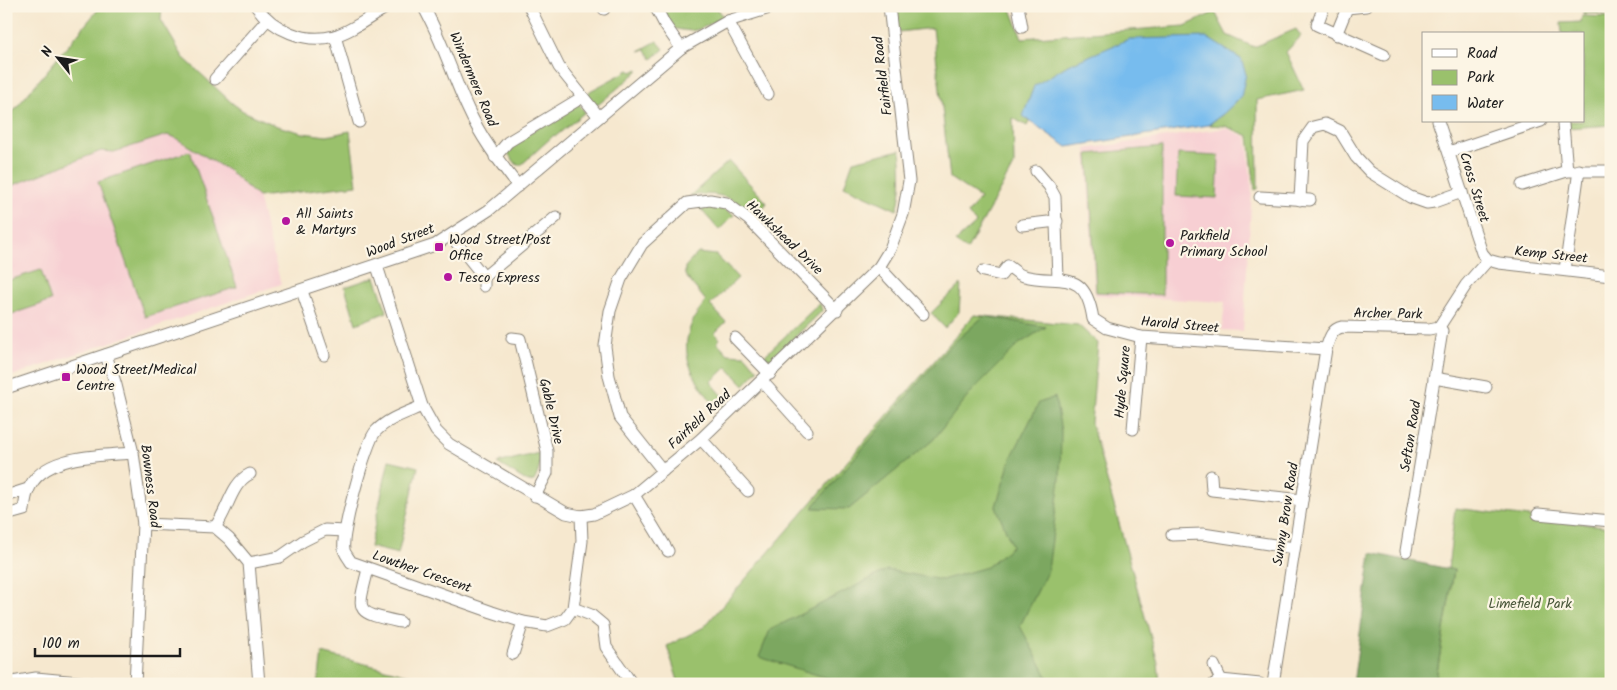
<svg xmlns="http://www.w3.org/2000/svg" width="1617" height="690" font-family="Kalam,sans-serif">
	<rect width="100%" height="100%" fill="#fcf5e5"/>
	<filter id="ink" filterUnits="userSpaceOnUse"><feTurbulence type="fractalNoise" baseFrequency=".02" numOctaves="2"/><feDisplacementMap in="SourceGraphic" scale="10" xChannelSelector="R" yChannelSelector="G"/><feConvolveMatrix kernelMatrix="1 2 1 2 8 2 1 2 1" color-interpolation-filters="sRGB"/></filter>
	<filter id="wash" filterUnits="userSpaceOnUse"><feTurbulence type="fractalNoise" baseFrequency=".0096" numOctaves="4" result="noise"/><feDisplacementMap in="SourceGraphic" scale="20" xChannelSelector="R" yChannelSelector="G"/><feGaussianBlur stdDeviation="1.12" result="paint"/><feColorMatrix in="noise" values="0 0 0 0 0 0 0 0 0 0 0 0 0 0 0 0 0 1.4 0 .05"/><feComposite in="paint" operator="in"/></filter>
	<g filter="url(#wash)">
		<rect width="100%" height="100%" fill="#f6e8cf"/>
		<g fill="#f7cfd3">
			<polygon points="1226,128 1247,137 1252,190 1243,331 1222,330 1225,302 1095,295 1086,149"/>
			<polygon points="167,135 174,137 229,171 258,197 281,284 6,378 6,187 101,151 114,152"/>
		</g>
		<g fill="#9ac16c" stroke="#5b6e44">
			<polygon points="101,6 162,6 161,20 183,57 232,103 243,111 277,126 303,133 327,136 350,131 357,185 258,197 229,171 174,137 167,135 114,152 101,151 6,188 6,120"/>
			<path d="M662 6H711L719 10 723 17C699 29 699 34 672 28Z"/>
			<polygon points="894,6 1010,6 1022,38 1185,26 1215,12 1227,35 1254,47 1296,29 1301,36 1286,52 1304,90 1257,100 1258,189 1255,190 1249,136 1225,126 1208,125 1223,114 1023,115 1029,122 1027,126 1013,118 1014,164 967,250 955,242 976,223 968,214 980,198 950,178 933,28 898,32"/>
			<polygon points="1583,6 1611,6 1611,14 1583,13"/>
			<polygon points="1582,16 1611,17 1611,125 1568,128 1568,121 1583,121 1583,34 1562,34 1561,23 1581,22"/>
			<polygon points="657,41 664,49 652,59 646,50 639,51"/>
			<polygon points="638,69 638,71 599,104 595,105 587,96 590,91 629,70 632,72"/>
			<polygon points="578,103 585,112 556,136 554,135 521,165 517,165 506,151 510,144"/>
			<polygon points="1162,147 1162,295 1096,292 1088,154"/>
			<path d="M900 150C902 170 903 190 897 210L844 186 853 161Z"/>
			<polygon points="190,151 237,287 145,317 98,182"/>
			<polygon points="1178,154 1219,156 1217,198 1176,196"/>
			<path d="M729 161 767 203 755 217C735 197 718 191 690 196Z"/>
			<polygon points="698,206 720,207 734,215 719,230"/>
			<path d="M698 253 716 255 738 278 710 305 726 322 715 333 720 339 717 342 728 354 745 355 758 370 744 385 727 367 711 382 727 401 718 409C687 372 672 343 706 301L685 275V267Z"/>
			<polygon points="41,270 51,301 6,316 6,281"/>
			<polygon points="375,277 387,312 356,324 345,287"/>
			<polygon points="961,284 959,312 945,328 931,313"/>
			<polygon points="820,303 822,311 772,359 763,357"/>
			<polygon points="974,315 1078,325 1098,343 1091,423 1158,663 1160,684 679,684 667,646 704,627"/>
			<path d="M539 453C541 464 539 472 534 481L528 482 497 463Z"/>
			<polygon points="389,460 418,467 398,554 370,547"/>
			<polygon points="1455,508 1611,527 1611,684 1435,684 1454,570 1448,569"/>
			<polygon points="322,653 444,684 318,684"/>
		</g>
		<g fill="#7ba760" stroke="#4c623e">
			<polygon points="984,316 1046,327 1019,344 973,390 933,440 849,509 812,508 949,347"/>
			<polygon points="1055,397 1061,431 1060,479 1048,570 1020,626 1048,678 1049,684 847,684 759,657 770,630 887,570 942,580 987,567 1012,546 996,506 1011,458 1039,403"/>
			<polygon points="1371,553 1454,570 1435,684 1353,684"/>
		</g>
		<polygon fill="#77bcee" stroke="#4a6c85" points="1206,37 1241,59 1246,74 1241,97 1223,114 1208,125 1067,147 1023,116 1034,86 1068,65 1129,39"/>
	</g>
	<g filter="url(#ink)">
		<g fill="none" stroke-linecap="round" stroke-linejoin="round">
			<g stroke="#898276" stroke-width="13">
				<g id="minor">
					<path d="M256 6C273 30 305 44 334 36 353 31 372 15 389 6"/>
					<path d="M423 6C442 39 452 75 468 109 481 138 499 161 518 186"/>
					<polyline points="529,6 559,67 599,117"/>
					<polyline points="603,6 604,9"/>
					<polyline points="655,6 665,25 681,48"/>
					<polyline points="1018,6 1022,27"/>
					<polyline points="1324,6 1317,25 1384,55"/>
					<polyline points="728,21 768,94"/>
					<polyline points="1336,35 1347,8 1366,6"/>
					<polyline points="335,36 359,122"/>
					<polyline points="215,79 267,20"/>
					<polyline points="1438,121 1482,253 1488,260 1499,263 1611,276"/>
					<polyline points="1563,124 1567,171"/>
					<polyline points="1449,152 1541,121"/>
					<polyline points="495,157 508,142 581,98"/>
					<polyline points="1036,171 1049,186 1055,197 1058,278"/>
					<polyline points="1522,185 1567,171 1611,171"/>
					<polyline points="1260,197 1310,200"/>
					<polyline points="1300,200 1303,141 1313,127 1325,124 1340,131 1356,157 1370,172 1410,197 1427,203 1434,202 1462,192"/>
					<polyline points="1022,225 1057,221"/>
					<polyline points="451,236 484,277 484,286"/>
					<polyline points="377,266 422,406 436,431 449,444 566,513 581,516 594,514 634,495 701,439 879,267 890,249 903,214 909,181 889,6"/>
					<polyline points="879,267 923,314"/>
					<polyline points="1565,270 1579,170"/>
					<path d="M983 271 1001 275 1008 266C1013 269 1018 275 1024 276 1061 285 1085 267 1093 319L1107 328 1141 337 1326 349"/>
					<polyline points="484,277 556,217"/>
					<polyline points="302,291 324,355"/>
					<polyline points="512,338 520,339 547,451 547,473 535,496"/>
					<polyline points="735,338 770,374"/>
					<polyline points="106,355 116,385 133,453 143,524 135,684"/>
					<polyline points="1434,378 1486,387"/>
					<polyline points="762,381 807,431"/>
					<polyline points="6,388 435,245 489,210 681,48 728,21 776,6"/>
					<path d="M422 406C406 413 389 418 376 431 366 441 341 534 344 549 344 553 349 558 351 562L492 612 523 622 547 626 565 619 573 608 582 541 581 516"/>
					<polyline points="1133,429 1141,337"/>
					<polyline points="701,439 748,491"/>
					<polyline points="663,471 620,417 609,376 605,346 610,311 621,279 642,244 687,203 710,200 726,203 748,219 837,310"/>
					<polyline points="1211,476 1212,490 1302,500"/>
					<polyline points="634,495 668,551"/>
					<polyline points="6,496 28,489"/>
					<polyline points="1538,514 1611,521"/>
					<path d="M6 515 24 510C25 504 25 497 28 491 41 454 101 456 133 453"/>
					<polyline points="143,524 215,527 229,539 249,563 259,684"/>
					<path d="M215 527C228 511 231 483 250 474"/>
					<polyline points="1172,535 1203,534 1294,548"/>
					<polyline points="1406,551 1442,331 1439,327"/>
					<polyline points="249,563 280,557 303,541 325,530 345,531"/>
					<path d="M368 569C357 613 354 612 400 622"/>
					<polyline points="573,608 591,615 603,625 606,647 632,684"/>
					<polyline points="513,654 523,622"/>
					<polyline points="1214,665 1221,680"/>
					<polyline points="6,683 36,678 99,684"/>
					<polyline points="1214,684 1221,680 1260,684"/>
					<path d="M1273 684 1326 349C1329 340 1331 329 1342 327L1429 329 1439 327 1466 285 1488 260"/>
				</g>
			</g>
			<use href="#minor" stroke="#fff" stroke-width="11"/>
		</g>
	</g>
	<g fill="#b5179e" stroke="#fcf5e5" stroke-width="2">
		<circle cx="286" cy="221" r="5"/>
		<circle cx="1170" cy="243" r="5"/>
		<rect x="434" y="242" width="10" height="10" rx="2.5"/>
		<circle cx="448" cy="277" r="5"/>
		<rect x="61" y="372" width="10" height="10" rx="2.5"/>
	</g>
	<g text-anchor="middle" stroke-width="4.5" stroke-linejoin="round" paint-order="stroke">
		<g font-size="14" fill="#1c1c1c" stroke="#fcf5e5">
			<text transform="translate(882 76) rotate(-97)" y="5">Fairfield Road</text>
			<text transform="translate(474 79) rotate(67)" y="5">Windermere Road</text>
			<text transform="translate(1475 187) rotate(73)" y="5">Cross Street</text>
			<text transform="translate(785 237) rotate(44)" y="5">Hawkshead Drive</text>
			<text transform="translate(400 240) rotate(-21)" y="5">Wood Street</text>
			<text transform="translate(1551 254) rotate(6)" y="5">Kemp Street</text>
			<text transform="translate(1388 313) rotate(1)" y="5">Archer Park</text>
			<text transform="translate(1180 324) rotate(5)" y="5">Harold Street</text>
			<text transform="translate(1122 382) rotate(-85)" y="5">Hyde Square</text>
			<text transform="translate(552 411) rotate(77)" y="5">Gable Drive</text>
			<text transform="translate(699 419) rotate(-43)" y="5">Fairfield Road</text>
			<text transform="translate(1410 436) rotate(-81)" y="5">Sefton Road</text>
			<text transform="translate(151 486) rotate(83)" y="5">Bowness Road</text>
			<text transform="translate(1285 514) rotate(-81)" y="5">Sunny Brow Road</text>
			<text transform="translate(422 571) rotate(19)" y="5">Lowther Crescent</text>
		</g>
		<g font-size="14" fill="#1c1c1c" stroke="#fcf5e5" text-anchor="start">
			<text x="296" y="218">All Saints<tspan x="296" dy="16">&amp; Martyrs</tspan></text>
			<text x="1180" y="240">Parkfield<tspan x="1180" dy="16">Primary School</tspan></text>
			<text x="449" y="244">Wood Street/Post<tspan x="449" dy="16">Office</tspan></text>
			<text x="458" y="282">Tesco Express</text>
			<text x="76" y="374">Wood Street/Medical<tspan x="76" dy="16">Centre</tspan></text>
		</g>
		<g font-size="14" fill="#485638" stroke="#fcf5e5">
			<text x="1530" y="608">Limefield Park</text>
		</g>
	</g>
	<rect width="1617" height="690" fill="none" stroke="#fcf5e5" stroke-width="25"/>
	<rect x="1422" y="32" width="162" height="90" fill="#fcf5e5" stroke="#a29e95"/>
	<rect x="1432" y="49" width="25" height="8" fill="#ffffff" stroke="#a29e95"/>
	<text x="1467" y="58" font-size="15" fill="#1c1c1c">Road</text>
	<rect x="1432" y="70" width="25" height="15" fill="#9ac16c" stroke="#a29e95"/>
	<text x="1467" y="82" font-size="15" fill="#1c1c1c">Park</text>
	<rect x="1432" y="95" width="25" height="15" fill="#77bcee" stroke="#a29e95"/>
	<text x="1467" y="108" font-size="15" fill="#1c1c1c">Water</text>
	<g transform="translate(58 58) rotate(300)" stroke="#fcf5e5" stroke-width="4" paint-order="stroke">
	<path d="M0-4L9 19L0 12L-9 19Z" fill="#1c1c1c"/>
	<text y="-8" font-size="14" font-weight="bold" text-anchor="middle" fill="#1c1c1c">N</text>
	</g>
	<path d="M35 648v8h145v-8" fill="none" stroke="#1c1c1c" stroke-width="2.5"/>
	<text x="42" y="648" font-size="15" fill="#1c1c1c" stroke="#fcf5e5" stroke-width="4" paint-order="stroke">100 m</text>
</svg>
